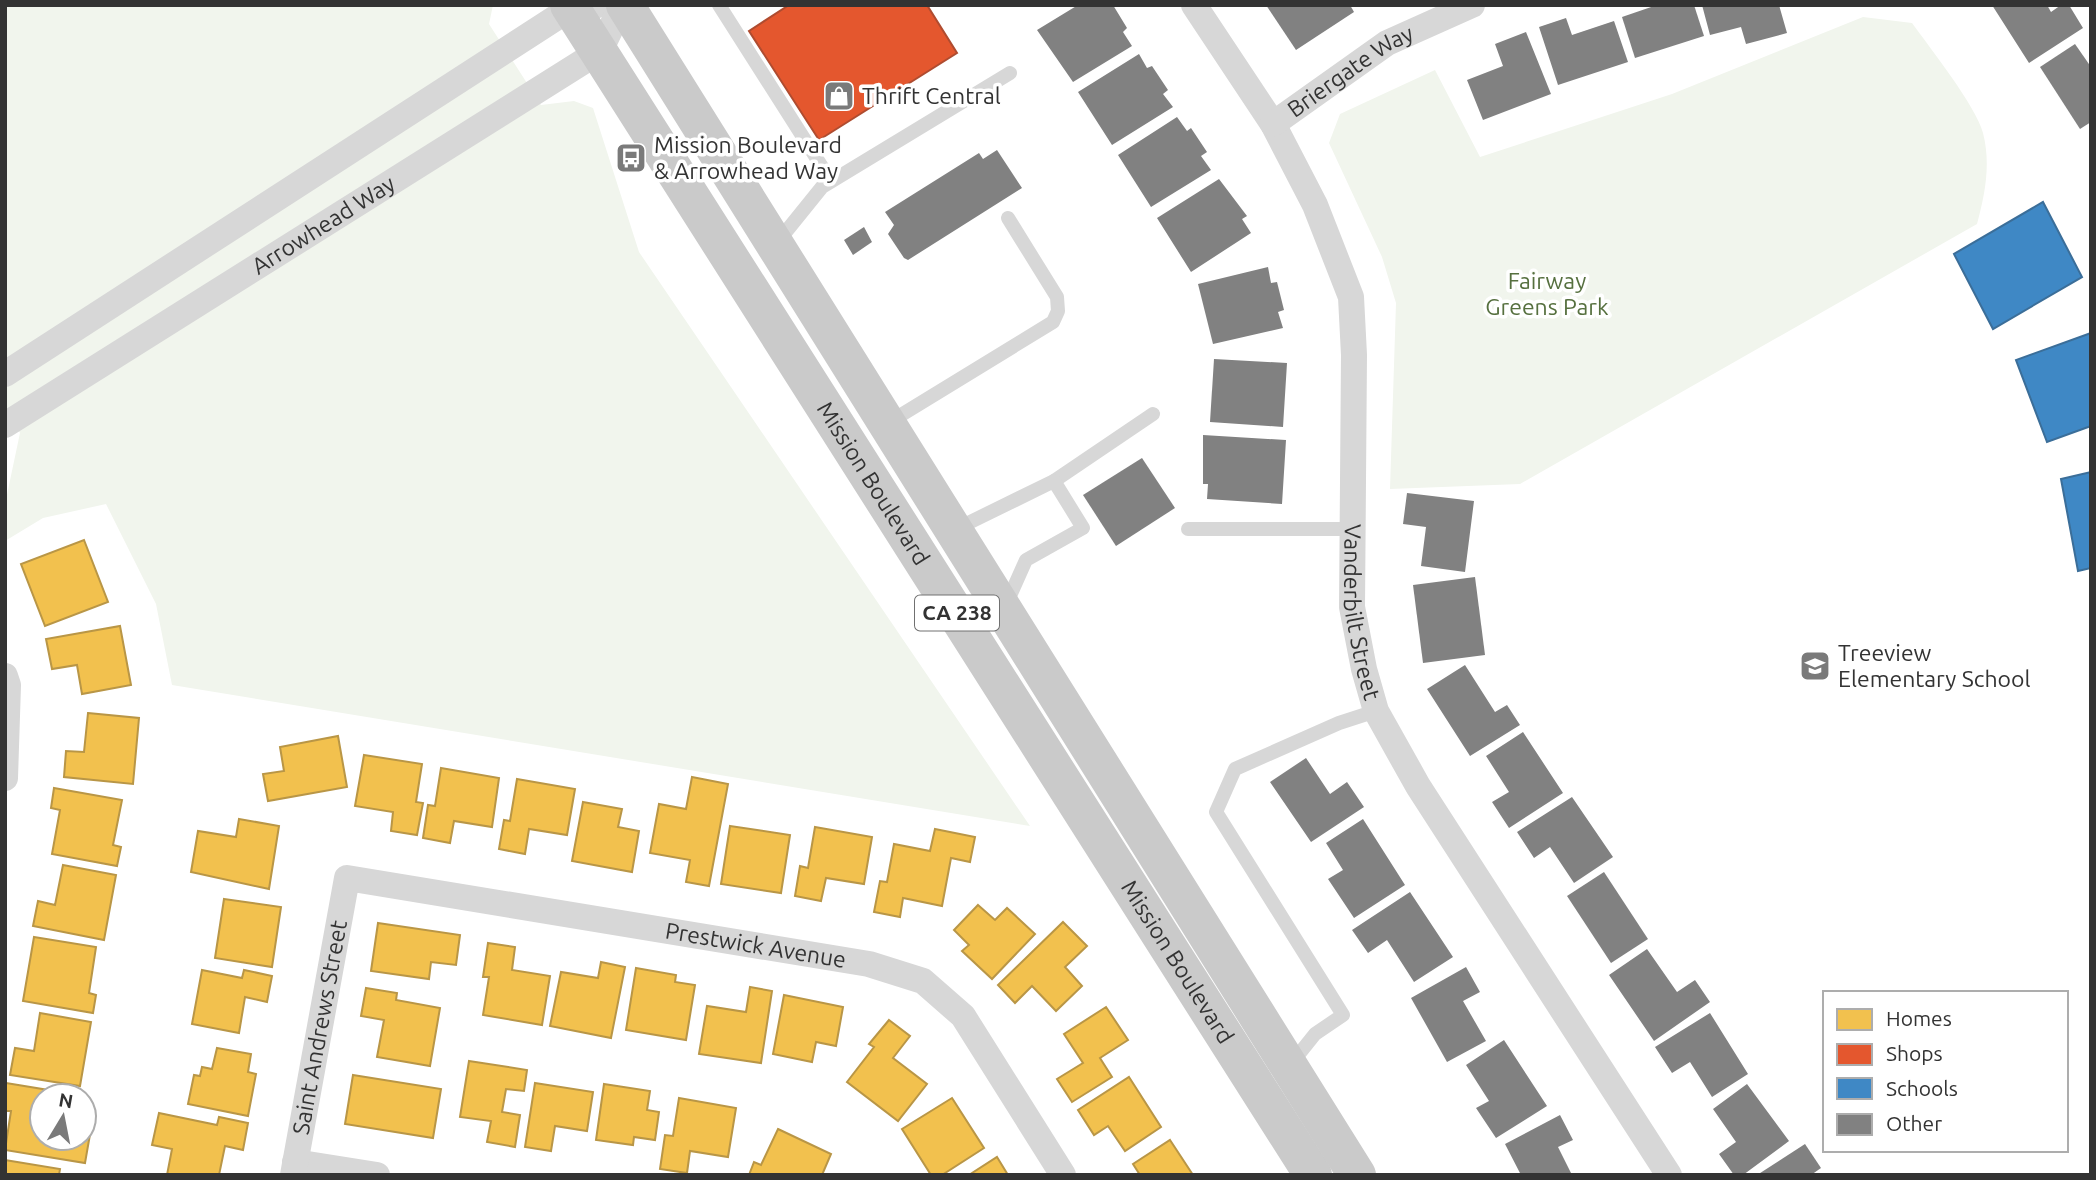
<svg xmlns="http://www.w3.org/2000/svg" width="2096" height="1180" font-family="Ubuntu,sans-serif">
	<rect width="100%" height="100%" fill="#fff"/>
	<g fill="#f1f5ed">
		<polygon points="5,5 493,5 489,24 541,105 574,101 593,108 639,252 1030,826 172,685 156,604 106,504 43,518 5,541 5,504 20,433 5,404"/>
		<path d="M1863 17 1912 23C1930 48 1976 106 1983 133 1991 164 1985 194 1977 224L1520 484 1390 489 1396 303 1382 257 1329 143 1340 114 1435 70 1480 157 1672 94Z"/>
	</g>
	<g fill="#f2c14e" stroke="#b99646" stroke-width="2">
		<polygon points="84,540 108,602 45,626 21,564"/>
		<polygon points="120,626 131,685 82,694 77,665 52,669 46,639"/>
		<polygon points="88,713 139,718 133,784 64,777 66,751 84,752"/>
		<polygon points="338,736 347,787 268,801 263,774 284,771 280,747"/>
		<polygon points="364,755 422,764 416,802 423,803 417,835 391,831 393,812 355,806"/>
		<polygon points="441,768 499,778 492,827 454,821 450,843 423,838 428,805 435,806"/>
		<polygon points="692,777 728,784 709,886 686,882 690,860 650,853 659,804 686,809"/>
		<polygon points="517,779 575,789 567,835 529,829 525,854 499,849 504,820 510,821"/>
		<polygon points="54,788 122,800 113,845 121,847 117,866 52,854 60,810 51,808"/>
		<polygon points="583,802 622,809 618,827 639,831 632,872 572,861"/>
		<polygon points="239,819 279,826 269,889 191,872 198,831 236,837"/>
		<polygon points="730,826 790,835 781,893 721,884"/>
		<polygon points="815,827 872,837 864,884 826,878 821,901 795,896 800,866 808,868"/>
		<polygon points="935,829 975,837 970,862 951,858 942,906 903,898 900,917 874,912 880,881 887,882 894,844 930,851"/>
		<polygon points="63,865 116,875 104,940 33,926 38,901 55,905"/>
		<polygon points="224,899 281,907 272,967 215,958"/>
		<polygon points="978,905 995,920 1007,908 1035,934 992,979 962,951 969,945 954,930"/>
		<polygon points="1063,922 1087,946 1065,967 1082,986 1056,1011 1032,986 1015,1003 998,985"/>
		<polygon points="378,923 460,935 456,965 431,962 429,979 371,971"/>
		<polygon points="34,937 96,947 89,993 96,995 93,1013 23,1001"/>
		<polygon points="488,943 515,947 512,970 550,976 542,1025 483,1015 489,977 483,977"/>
		<polygon points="601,962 625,967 611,1038 550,1026 561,972 598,978"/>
		<polygon points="636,968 676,975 675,982 695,985 686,1040 626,1030"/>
		<polygon points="202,970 242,978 244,970 272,976 267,1002 245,997 239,1033 192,1024"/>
		<polygon points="750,987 772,991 761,1063 699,1054 707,1006 746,1012"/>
		<polygon points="366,988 397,993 396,1000 440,1008 430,1066 377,1057 384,1020 361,1016"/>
		<polygon points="784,995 843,1007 836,1046 816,1042 812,1062 773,1054"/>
		<polygon points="1106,1007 1128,1040 1100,1058 1112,1077 1072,1102 1057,1079 1083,1063 1064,1034"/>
		<polygon points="40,1013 91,1022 80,1086 10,1075 15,1048 34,1051"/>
		<polygon points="889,1020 910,1036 893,1058 927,1084 898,1121 847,1082 874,1047 869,1044"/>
		<polygon points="217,1048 251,1054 248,1072 256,1074 248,1116 188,1104 194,1075 200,1076 202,1067 212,1069"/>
		<polygon points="469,1061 527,1070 524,1091 506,1089 502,1112 520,1115 515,1147 487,1142 491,1121 460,1117"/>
		<polygon points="353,1075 441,1089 433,1138 345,1124"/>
		<polygon points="1129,1077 1161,1127 1125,1151 1108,1126 1094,1135 1078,1110"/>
		<polygon points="6,1083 73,1094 42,1096 42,1138 84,1138 84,1121 92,1123 85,1163 5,1150 11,1111 5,1111"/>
		<polygon points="535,1083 593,1092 587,1131 555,1126 551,1151 525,1147"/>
		<polygon points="604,1084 650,1091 647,1110 659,1112 655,1140 634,1137 633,1145 596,1140"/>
		<polygon points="679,1098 736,1108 728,1157 690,1151 687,1173 660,1169 665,1135 673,1136"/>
		<polygon points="952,1098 984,1148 942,1175 931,1175 902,1129"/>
		<polygon points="159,1113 217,1125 219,1117 248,1123 243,1150 225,1146 219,1175 167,1175 172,1149 152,1145"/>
		<polygon points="778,1129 831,1154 822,1175 749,1175 754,1162 761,1165"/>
		<polygon points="1170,1140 1193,1175 1140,1175 1133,1164"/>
		<polygon points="997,1157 1008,1175 969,1175"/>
		<polygon points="5,1160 60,1169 59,1175 5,1175"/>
	</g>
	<polygon fill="#e4572e" stroke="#af4c30" stroke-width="2" points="789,5 927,5 957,53 819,140 749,31"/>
	<g fill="#3f88c5" stroke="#3b6e99" stroke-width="2">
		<polygon points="2043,202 2082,277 1993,329 1954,254"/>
		<polygon points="2091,333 2091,426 2047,442 2016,360"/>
		<polygon points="2091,472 2091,568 2078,571 2061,479"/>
	</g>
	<g fill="#818181">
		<polygon points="1078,5 1113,5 1127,28 1123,32 1132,46 1073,82 1037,30"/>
		<polygon points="1266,5 1350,5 1354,12 1296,50"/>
		<polygon points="1657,5 1694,5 1704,36 1635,58 1622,17"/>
		<polygon points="1702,5 1779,5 1787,33 1746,44 1741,27 1710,35"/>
		<polygon points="1992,5 2047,5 2051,12 2061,5 2069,5 2083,28 2029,63"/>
		<polygon points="1566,18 1572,35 1614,21 1628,62 1558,85 1539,27"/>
		<polygon points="1526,32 1551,94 1483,120 1467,80 1503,66 1495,44"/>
		<polygon points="2075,44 2091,67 2091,122 2080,129 2040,67"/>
		<polygon points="1139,54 1147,68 1152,66 1168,90 1163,94 1173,107 1112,145 1078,92"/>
		<polygon points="1177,117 1187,131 1191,128 1207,152 1201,156 1211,170 1151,207 1118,155"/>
		<polygon points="997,150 1022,188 908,260 904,258 888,234 894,225 885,212 979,153 983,159"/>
		<polygon points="1219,179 1247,216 1242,219 1251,233 1191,272 1157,218"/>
		<polygon points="864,227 872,242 853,255 844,240"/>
		<polygon points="1268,267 1271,283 1277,282 1284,310 1278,312 1283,328 1213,344 1198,284"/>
		<polygon points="1214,359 1287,363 1283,427 1210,422"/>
		<polygon points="1203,435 1286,440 1282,504 1207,499 1208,484 1203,484"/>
		<polygon points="1142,458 1175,508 1116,546 1083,495"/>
		<polygon points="1407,493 1474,501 1465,572 1421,566 1426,527 1403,524"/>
		<polygon points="1475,577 1485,655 1423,663 1413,585"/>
		<polygon points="1465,665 1495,712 1507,705 1520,725 1470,756 1427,689"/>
		<polygon points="1523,732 1563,793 1509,828 1492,802 1509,792 1486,756"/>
		<polygon points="1306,758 1330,794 1347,782 1364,807 1311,842 1270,782"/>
		<polygon points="1572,797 1613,857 1574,883 1550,847 1534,858 1517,832"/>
		<polygon points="1363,819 1405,885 1354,918 1328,879 1343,870 1326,843"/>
		<polygon points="1604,872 1648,939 1611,963 1567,896"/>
		<polygon points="1410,892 1453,957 1414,982 1387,940 1368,953 1352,930"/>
		<polygon points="1647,949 1677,992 1695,980 1710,1002 1654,1041 1609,975"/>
		<polygon points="1466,967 1480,992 1463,1001 1486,1041 1447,1062 1411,998"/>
		<polygon points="1710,1013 1748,1074 1712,1097 1690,1062 1672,1073 1655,1047"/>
		<polygon points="1504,1040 1547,1106 1496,1138 1476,1108 1489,1101 1466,1065"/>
		<polygon points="1747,1084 1789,1141 1743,1175 1734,1175 1719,1154 1736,1142 1713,1109"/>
		<polygon points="1560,1115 1573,1140 1558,1147 1572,1175 1521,1175 1505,1144"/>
		<polygon points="1805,1144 1821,1168 1811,1175 1757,1175"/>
	</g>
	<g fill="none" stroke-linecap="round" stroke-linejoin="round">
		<g stroke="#d7d7d7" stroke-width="14">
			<polyline points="719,5 831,181"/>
			<polyline points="776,244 822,187 1010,73"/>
			<polyline points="888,423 1053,322 1058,311 1057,297 1008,218"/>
			<polyline points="1054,481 1153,414"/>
			<polyline points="956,529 1054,481 1083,528 1026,560 1005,607"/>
			<polyline points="1188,529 1351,529"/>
			<polyline points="1291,1064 1315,1034 1343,1015 1216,812 1235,769 1339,723 1376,711"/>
		</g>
		<g stroke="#d7d7d7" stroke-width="26">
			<path id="s1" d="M1194 5 1273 124 1315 205 1351 297 1354 355 1352 607 1364 669 1376 711 1418 786 1669 1175"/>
			<path id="s2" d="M1273 124 1387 43 1472 5"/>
			<polyline points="5,374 571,8 598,5"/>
			<path id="s3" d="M5 425 600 51 622 5"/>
			<polyline points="5,676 8,685 5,778"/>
			<polyline points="295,1162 377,1175"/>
			<path id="s4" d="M293 1175 347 878 869 964 923 981 963 1016 1063 1175"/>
		</g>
		<g stroke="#cacaca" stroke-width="38">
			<path id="s5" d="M569 5 1313 1175"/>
			<polyline points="625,5 1357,1175"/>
		</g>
	</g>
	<defs>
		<g id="shop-square" transform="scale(1.575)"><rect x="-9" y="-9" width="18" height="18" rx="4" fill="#7a7a7a" stroke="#fff"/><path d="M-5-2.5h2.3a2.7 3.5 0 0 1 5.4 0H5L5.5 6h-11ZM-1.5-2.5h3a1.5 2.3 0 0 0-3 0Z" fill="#fff"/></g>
		<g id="bus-square" transform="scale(1.575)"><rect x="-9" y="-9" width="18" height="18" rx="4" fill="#7a7a7a" stroke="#fff"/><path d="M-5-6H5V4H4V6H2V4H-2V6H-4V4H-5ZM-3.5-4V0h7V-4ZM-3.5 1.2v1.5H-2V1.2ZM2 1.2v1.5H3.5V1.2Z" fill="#fff"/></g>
		<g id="school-square" transform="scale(1.575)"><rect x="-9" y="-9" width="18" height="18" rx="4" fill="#7a7a7a" stroke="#fff"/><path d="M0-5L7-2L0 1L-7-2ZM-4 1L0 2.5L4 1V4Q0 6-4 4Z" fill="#fff"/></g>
	</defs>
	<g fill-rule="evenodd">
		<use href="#shop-square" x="839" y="96"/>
		<use href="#bus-square" x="631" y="158"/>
		<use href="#school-square" x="1815" y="666"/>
	</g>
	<g text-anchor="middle" stroke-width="7" stroke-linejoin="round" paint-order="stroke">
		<rect fill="#fff" stroke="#707070" stroke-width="2" x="915" y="595.5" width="84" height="35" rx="5"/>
		<g font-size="21" font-weight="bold" fill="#333">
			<text x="957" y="620">CA 238</text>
		</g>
		<g font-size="23" fill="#333" stroke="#fff">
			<text dy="8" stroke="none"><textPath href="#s2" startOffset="94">Briergate Way</textPath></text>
			<text dy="8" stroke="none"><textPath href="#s3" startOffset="376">Arrowhead Way</textPath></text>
			<text dy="8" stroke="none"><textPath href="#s5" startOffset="567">Mission Boulevard</textPath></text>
			<text dy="8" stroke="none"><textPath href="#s1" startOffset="649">Vanderbilt Street</textPath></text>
			<text dy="8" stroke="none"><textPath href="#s4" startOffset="716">Prestwick Avenue</textPath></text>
			<text dy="8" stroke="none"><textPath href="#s5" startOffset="1134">Mission Boulevard</textPath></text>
			<text dy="8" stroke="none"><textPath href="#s4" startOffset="150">Saint Andrews Street</textPath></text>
		</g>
		<g font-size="23" fill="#333" stroke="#fff" text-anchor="start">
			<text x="862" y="104">Thrift Central</text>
			<text x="654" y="153">Mission Boulevard<tspan x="654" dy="26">&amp; Arrowhead Way</tspan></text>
			<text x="1838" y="661">Treeview<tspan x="1838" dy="26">Elementary School</tspan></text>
		</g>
		<g font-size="23" fill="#56703f" stroke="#fff">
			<text x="1547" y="289">Fairway<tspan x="1547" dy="26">Greens Park</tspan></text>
		</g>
	</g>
	<rect width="2096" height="1180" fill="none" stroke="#333333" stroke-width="14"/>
	<rect x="1823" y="991" width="245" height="161" fill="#ffffff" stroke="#adadad" stroke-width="2"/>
	<rect x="1837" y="1009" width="35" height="21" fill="#f2c14e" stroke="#adadad" stroke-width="2"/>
	<text x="1886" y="1026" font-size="21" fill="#333333">Homes</text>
	<rect x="1837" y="1044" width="35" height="21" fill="#e4572e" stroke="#adadad" stroke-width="2"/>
	<text x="1886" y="1061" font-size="21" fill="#333333">Shops</text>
	<rect x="1837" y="1078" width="35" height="21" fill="#3f88c5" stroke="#adadad" stroke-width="2"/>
	<text x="1886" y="1096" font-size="21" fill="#333333">Schools</text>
	<rect x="1837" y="1114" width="35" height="21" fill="#818181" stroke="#adadad" stroke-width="2"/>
	<text x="1886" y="1131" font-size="21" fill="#333333">Other</text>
	<g transform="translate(63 1117) rotate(10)"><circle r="33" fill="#ffffff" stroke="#adadad" stroke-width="2"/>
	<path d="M0-5L12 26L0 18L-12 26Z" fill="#7a7a7a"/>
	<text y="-10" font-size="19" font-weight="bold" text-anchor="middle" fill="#333333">N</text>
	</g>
</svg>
